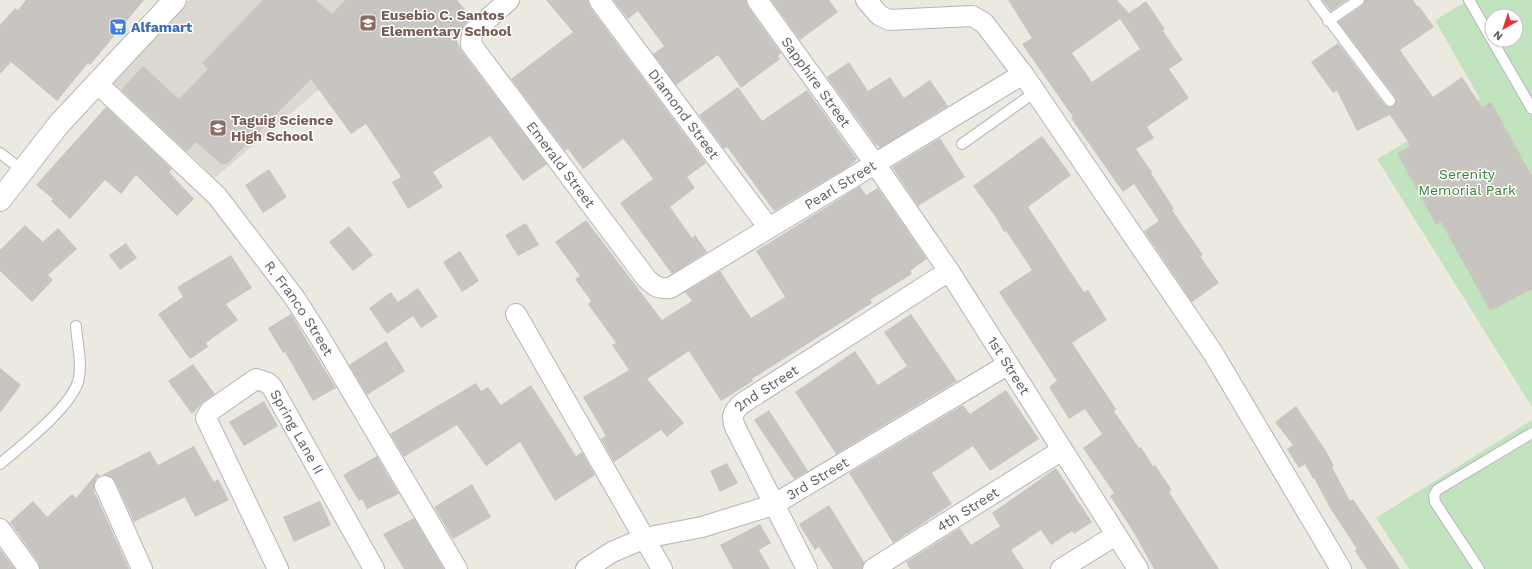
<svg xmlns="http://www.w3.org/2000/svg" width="1532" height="569" font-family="'Work Sans',sans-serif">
	<rect width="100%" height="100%" fill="#ece9e1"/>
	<polygon fill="#dcd8cf" points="189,0 415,0 370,46 215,178 109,79"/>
	<g fill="#c1e4be" fill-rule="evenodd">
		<path d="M1469 0H1532V407L1377 159 1480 99 1435 20ZM1492 16H1516V40H1492Z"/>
		<polygon points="1532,420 1532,569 1409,569 1376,518"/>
	</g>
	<g fill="#c8c4bf" fill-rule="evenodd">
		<polygon points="26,0 144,0 90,65 88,63 57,101 11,62 0,74 0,25 15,8 18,10"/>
		<polygon points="263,0 316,0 332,14 345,0 457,0 472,18 464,25 460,35 456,38 461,50 547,164 523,181 490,136 433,172 443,187 408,209 392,182 401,177 366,124 351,134 311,79 227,164 221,164 196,142 187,152 121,90 143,66 179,99 208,69 202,63"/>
		<polygon points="546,0 588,0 590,7 706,163 687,177 695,188 670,207 692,238 695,235 707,252 672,274 620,203 653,179 630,147 623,139 583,169 568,149 565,151 511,79 573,32"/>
		<polygon points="613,0 746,0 748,7 781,53 778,56 780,59 741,88 718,55 676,85 653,54 664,46 638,11 628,19"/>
		<polygon points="771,0 829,0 838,12 800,40"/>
		<path d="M1008 0H1117L1129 13 1146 1 1165 29 1163 31 1183 60 1169 69 1189 98 1147 127 1154 138 1136 149 1152 172 1151 173 1174 209 1172 210 1203 255 1200 256 1219 283 1192 302 1144 231 1159 221 1134 184 1123 192 1071 118 1073 117 1022 44 1032 38ZM1120 19 1140 49 1092 82 1072 53Z"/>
		<polygon points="1322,0 1347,0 1331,11"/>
		<polygon points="1365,0 1413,0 1418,7 1419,6 1434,27 1400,50 1433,97 1462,77 1482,107 1491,102 1532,176 1532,289 1490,311 1441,222 1436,225 1397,153 1411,146 1390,115 1357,131 1337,91 1333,93 1311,62 1338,43 1385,105 1390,107 1394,106 1396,101 1395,97 1338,22 1363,5"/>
		<polygon points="849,62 868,91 890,77 904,98 930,80 948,106 880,148 877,144 876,145 827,77"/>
		<polygon points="738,87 762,121 807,90 857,159 848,167 774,211 727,147 724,149 699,115"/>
		<polygon points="106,107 172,169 169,172 194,199 177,216 136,175 121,194 105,180 70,219 51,201 53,199 36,185"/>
		<polygon points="1042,136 1071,175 1028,207 1084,292 1088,290 1107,320 1072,343 1116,409 1114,411 1139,448 1141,447 1153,466 1155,465 1172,490 1169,492 1219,569 1154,569 1133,531 1110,496 1114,493 1083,448 1102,434 1085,409 1069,419 1049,387 1057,381 999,292 1032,270 1006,231 1004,232 995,216 973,186"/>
		<polygon points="940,138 965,177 918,206 892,167"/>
		<polygon points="269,169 287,197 263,213 245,185"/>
		<polygon points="860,186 866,195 878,188 927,259 910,271 912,274 870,300 872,303 752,379 753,381 721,401 689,351 647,379 684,423 667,437 661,430 614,462 601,439 606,436 583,397 629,370 612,345 616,343 588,304 591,301 575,279 580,276 555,242 586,220 662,320 692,301 685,292 720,271 751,318 785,297 756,251"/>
		<polygon points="526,223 539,245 518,256 505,235"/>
		<polygon points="25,225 43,242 58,228 77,249 48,275 53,280 32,302 0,271 0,250"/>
		<polygon points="349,226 373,255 353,271 329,242"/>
		<polygon points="126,243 137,258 120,270 109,255"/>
		<polygon points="460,251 479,281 462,292 443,262"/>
		<polygon points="231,255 252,288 226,304 238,320 206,343 208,347 190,359 158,314 183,297 177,287"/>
		<polygon points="418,288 438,317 421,328 413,316 387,334 369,308 391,292 398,302"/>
		<polygon points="291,314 336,388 313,401 285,352 283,353 268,328"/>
		<polygon points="911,314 957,381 836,454 795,392 855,351 878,385 907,366 884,332"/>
		<polygon points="386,341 405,371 367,395 349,365"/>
		<polygon points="193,364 215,394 203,402 192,414 168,381"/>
		<polygon points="0,368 21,385 0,413"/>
		<polygon points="476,383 481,391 488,387 501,405 531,385 576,456 582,452 595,475 555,501 520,442 486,466 457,425 404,457 390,434"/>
		<polygon points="1006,390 1039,439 990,471 973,446 932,473 952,504 893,543 849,473 963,405 970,414"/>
		<polygon points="264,401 278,426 244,446 229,422"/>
		<polygon points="1296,406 1326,451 1334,466 1332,467 1350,501 1353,499 1400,569 1367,569 1355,551 1357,549 1330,508 1314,478 1313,479 1305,464 1299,468 1287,449 1293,445 1275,422"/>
		<polygon points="769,410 808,471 794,479 754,420"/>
		<polygon points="194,446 214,482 218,479 229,500 195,517 185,497 134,522 115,481 111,477 102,475 150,451 158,465"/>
		<polygon points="377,456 399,494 367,509 362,499 359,501 343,475"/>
		<polygon points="727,463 738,483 720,492 710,471"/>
		<polygon points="1056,468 1092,522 1074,534 1072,531 1051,545 1041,530 1011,550 1024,569 910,569 906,562 960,528 971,545 1000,526 992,513"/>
		<polygon points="97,473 100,476 96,479 94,484 94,491 129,569 40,569 38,562 10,522 33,501 47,517 72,494 76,498"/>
		<polygon points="472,484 491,517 453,539 434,507"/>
		<polygon points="320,501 331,525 294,542 283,517"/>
		<polygon points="829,505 864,562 862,569 833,569 819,547 815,550 799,524"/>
		<polygon points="414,518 444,569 404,569 383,534"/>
		<polygon points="760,524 771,543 759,550 770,569 733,569 720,545"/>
		<polygon points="0,549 15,569 0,569"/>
	</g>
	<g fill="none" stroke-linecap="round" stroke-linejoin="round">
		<g stroke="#b2b5b9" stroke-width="12">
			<g id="lane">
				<polyline points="1314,0 1390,101"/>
				<polyline points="1469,0 1532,109"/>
				<polyline points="1328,21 1359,0"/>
				<polyline points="962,144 1035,92"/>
				<polyline points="0,153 22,170"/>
				<path d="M0 464C22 445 69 409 78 382 83 365 77 343 76 326"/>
				<polyline points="1479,569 1435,502 1434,495 1437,490 1532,433"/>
			</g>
		</g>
		<g stroke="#b2b5b9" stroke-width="22">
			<g id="street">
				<path id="s1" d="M509 0 472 33 471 44 473 47 646 278C654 286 658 289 670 288L1023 74"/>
				<path id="s2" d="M599 0 768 227"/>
				<path id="s3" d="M757 0 876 165 949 271 1138 569"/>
				<polyline points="866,0 879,15 889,20 972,16 984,23 1023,74 1213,353 1341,569"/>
				<path id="s4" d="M97 83 217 196 294 297 319 336 457 569"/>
				<polyline points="516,314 662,569"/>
				<polyline points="105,486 142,569"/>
				<polyline points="0,529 29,569"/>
				<path id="s5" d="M278 569 206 418 210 411 256 379 268 383 272 387 374 569"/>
				<path id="s6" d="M586 569 612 552 645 538 702 527 773 505 1007 365"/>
				<path id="s7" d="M807 569 735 427C731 416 733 412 741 404L949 271"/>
				<path id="s8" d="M873 569 1062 450"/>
				<polyline points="1061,569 1116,535"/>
			</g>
		</g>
		<g stroke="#b3b7bc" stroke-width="24">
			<polyline id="secondary" points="0,200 59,124 175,0"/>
		</g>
		<use href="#lane" stroke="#fff" stroke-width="10"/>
		<use href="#street" stroke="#fff" stroke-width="20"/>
		<use href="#secondary" stroke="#fff" stroke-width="22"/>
	</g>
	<defs>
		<g id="school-square" transform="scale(0.9)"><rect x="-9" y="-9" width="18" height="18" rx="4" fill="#8d6e63" stroke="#fff"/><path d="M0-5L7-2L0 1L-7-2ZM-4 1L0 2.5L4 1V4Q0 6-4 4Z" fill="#fff"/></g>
		<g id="supermarket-square" transform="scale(0.9)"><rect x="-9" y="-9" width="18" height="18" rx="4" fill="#3f7fe0" stroke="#fff"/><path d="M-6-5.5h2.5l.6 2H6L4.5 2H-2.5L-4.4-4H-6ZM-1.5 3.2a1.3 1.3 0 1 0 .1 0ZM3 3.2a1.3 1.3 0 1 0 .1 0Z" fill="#fff"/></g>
	</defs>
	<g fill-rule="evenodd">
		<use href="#school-square" x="368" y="23"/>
		<use href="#supermarket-square" x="118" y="27"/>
		<use href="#school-square" x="218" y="128"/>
	</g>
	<g text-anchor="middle" stroke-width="3" stroke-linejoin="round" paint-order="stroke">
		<g font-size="14" font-weight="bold" fill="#785e54" stroke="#fff" text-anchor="start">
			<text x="381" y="20">Eusebio C. Santos<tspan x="381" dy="16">Elementary School</tspan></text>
			<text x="231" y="125">Taguig Science<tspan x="231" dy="16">High School</tspan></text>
		</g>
		<g font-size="14" font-weight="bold" fill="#366cbe" stroke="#fff" text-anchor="start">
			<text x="131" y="32">Alfamart</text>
		</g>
		<g font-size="14" fill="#5a5e62" stroke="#fff">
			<text dy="5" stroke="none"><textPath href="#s3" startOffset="101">Sapphire Street</textPath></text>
			<text dy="5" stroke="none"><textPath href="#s2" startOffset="142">Diamond Street</textPath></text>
			<text dy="5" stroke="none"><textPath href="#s1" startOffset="211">Emerald Street</textPath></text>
			<text dy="5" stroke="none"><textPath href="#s1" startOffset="579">Pearl Street</textPath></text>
			<text dy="5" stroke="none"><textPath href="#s4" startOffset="304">R. Franco Street</textPath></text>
			<text dy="5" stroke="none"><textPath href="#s3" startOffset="444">1st Street</textPath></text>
			<text dy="5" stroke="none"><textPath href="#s7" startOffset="215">2nd Street</textPath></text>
			<text dy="5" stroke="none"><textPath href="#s5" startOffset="301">Spring Lane II</textPath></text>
			<text dy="5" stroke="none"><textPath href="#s6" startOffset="251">3rd Street</textPath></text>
			<text dy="5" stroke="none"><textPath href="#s8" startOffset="112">4th Street</textPath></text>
		</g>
		<g font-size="14" fill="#398337" stroke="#fff">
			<text x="1467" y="179">Serenity<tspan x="1467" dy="16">Memorial Park</tspan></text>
		</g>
	</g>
	<g transform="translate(1504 28) rotate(219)"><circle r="19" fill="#ffffff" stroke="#bdbfc0"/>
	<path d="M0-3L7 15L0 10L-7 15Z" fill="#e33231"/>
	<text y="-6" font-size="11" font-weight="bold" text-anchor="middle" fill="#5a5e62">N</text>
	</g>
</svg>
